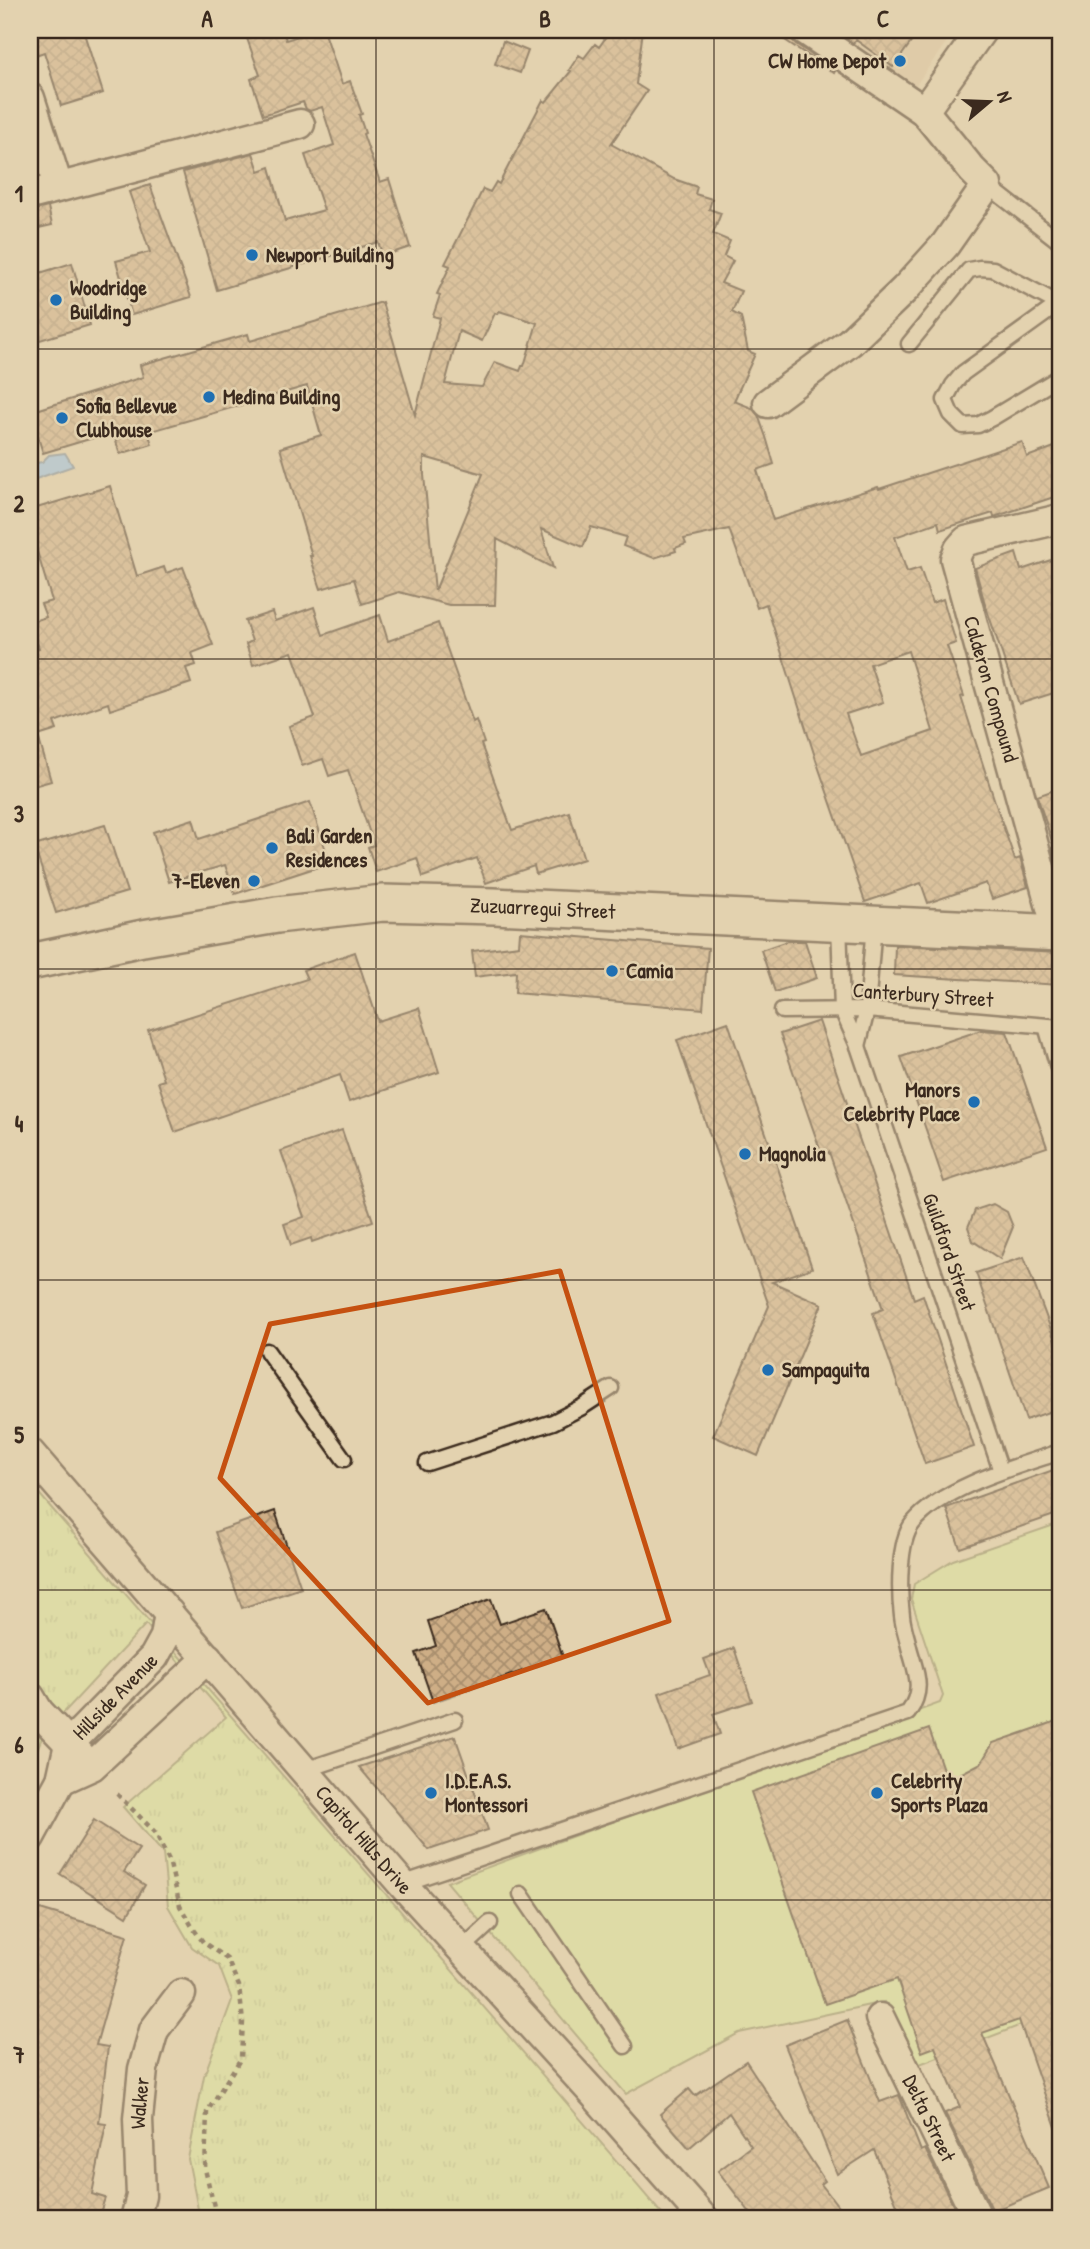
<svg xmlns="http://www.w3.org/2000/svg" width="1090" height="2249" font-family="'Patrick Hand',sans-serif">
	<defs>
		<pattern id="grass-tufts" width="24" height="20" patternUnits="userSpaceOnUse" patternTransform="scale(1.75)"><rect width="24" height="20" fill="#d7e79b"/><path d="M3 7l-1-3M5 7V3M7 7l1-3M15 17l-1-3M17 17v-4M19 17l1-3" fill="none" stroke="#b9c685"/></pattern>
		<pattern id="building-cross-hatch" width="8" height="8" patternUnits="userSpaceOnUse" patternTransform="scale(1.75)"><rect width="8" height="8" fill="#ceae86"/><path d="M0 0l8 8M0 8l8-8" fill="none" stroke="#a88e6d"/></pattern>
	</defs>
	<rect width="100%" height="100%" fill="#e3d2af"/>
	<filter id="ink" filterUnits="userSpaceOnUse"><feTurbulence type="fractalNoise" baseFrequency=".0143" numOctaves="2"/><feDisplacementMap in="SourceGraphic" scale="14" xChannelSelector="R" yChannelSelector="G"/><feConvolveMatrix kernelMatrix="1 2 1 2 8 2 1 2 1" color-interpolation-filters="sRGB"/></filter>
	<g filter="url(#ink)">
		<polygon fill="#dac4a0" points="824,30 955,30 911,92"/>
		<path fill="url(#grass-tufts)" stroke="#89885c" stroke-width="2" d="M30 1483C241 1730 456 1972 666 2219H200L188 2159 204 2076 232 2000 219 1966 192 1947 168 1906 163 1853 123 1807 226 1717 146 1624 43 1735 30 1767Z"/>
		<polygon fill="#d7e79b" stroke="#89885c" stroke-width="2" points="1060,1523 1060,2010 912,2067 884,2002 739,2033 626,2094 447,1882 940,1703 943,1696 911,1599 914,1584 953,1560"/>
		<polygon fill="#92c1ed" stroke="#6f859a" stroke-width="2" points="65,453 73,466 30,481 30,464 42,462 49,455"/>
		<g fill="url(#building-cross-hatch)" stroke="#3b2a1e" stroke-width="2" fill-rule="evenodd">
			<polygon points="30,30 83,30 103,93 61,106 44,52 36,55 30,37"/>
			<polygon points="244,30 283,30 286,40 317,30 324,30 342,84 350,81 362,114 359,115 365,133 363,134 380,182 389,179 410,247 383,256 378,242 217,290 183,172 253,153 259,171 270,167 285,221 324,210 305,155 334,145 322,107 310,111 306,109 303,102 263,115 251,79 260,75"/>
			<path d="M611 30H643L636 84 647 91 611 144 674 179 697 187 695 194 712 199 709 209 721 213 713 234 730 241 724 256 733 261 721 283 741 291 732 312 741 317 748 351 755 354 734 401 752 408 758 415 766 437 774 464 757 470 773 520 878 487 879 489 1022 442 1027 457 1060 445V495L994 517 993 513 940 530 938 522 895 537 907 572 920 568 932 603 943 599 956 643 947 646 964 696 961 697 997 808 1015 860 1020 858 1028 887 992 899 986 883 928 903 921 883 865 902 817 763 766 604 757 608 729 529 684 539 686 544 675 548 676 551 654 558 623 546 626 537 591 527 583 547 541 529 553 568 497 539 495 605H449L399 592 362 604 354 579 321 589 310 556H312L280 448 321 435 307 386 148 432 152 444 120 454 113 432 43 453 30 412 143 377 140 365 248 334 250 341 382 302 415 415 440 318 433 316 440 295 437 294 450 266 445 264 473 209 483 189 490 192 496 182 499 184 543 100 546 102 571 71 569 70 579 55 584 58 595 44 599 47ZM499 311 537 323 524 366H522L520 371 495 362 482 387 445 384 459 331 482 341 495 313 498 314ZM424 457 483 474 435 591 424 475ZM908 651 933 731 861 756 846 714 883 702 870 664Z"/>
			<polygon points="770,30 789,30 790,38 796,44 835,71 834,73"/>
			<polygon points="834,30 920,30 893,67 856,40 853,43"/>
			<polygon points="503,41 528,51 520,73 495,64"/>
			<polygon points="150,185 191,297 132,315 116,261 150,252 129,192"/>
			<polygon points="48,207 52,225 30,230 30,211"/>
			<polygon points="72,263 90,325 30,343 30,276"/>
			<polygon points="110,486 137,576 164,567 166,573 183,567 213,645 192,653 196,665 186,668 191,683 110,710 108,703 54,722 57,730 38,736 51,781 30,787 30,651 39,648 30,622 46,617 41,604 52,601 30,528 30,510"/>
			<polygon points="1016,553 1021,570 1060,557 1060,691 1019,704 985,604 975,568"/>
			<polygon points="314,607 323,635 380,615 388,641 438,623 473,722 476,720 484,743 481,744 512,830 569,812 584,859 536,874 534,866 486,883 477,858 423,877 417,858 376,872 368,847 374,845 348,770 329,776 323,759 302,766 289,726 315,717 292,652 253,665 246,644 252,641 245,621 272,612 275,621"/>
			<polygon points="1060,788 1060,877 1052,848 1054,847 1037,796"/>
			<polygon points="310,802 330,863 235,894 225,865 169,882 153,832 193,819 199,839"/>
			<polygon points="105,825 127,892 56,913 34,846"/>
			<polygon points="520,932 708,948 703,1009 515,993 516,972 475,977 472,951 519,945"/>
			<polygon points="787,941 805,941 817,978 775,992 761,950"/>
			<polygon points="895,945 1060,953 1060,985 894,975"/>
			<polygon points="355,952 378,1021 419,1008 439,1072 349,1102 340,1075 175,1132 158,1082 164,1080 148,1030 307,979 303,970"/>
			<polygon points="819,1021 914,1299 923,1295 974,1447 925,1464 873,1313 883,1309 829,1152 822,1155 780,1034"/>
			<polygon points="728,1022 812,1268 772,1282 822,1304 758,1456 713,1436 769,1306 677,1040"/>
			<polygon points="981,1030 1007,1032 1047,1147 944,1182 901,1057"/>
			<polygon points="342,1130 373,1221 312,1242 311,1238 291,1245 284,1224 304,1217 281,1151"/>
			<polygon points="993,1204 1007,1212 1013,1227 1000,1259 973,1241 968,1227 975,1210"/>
			<polygon points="1024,1257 1060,1354 1060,1408 1026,1420 976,1273"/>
			<polygon points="1056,1469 1060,1482 1060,1513 960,1548 946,1508"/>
			<polygon points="275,1511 301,1588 242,1608 215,1532"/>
			<polygon points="491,1599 500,1624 546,1608 563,1657 433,1702 416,1653 436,1646 428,1621"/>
			<polygon points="734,1648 752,1701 713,1714 720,1734 678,1749 659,1693 710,1675 704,1659"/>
			<polygon points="1060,1720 1060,2129 1057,2130 1019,2020 982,2033 1049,2188 993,2211 945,2113 960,2107 935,2047 922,2052 897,1979 825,2004 751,1792 929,1729 947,1781 981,1763 993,1743"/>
			<polygon points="455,1736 488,1830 429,1850 359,1767"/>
			<polygon points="94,1820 139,1849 124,1872 145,1885 127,1916 60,1874"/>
			<polygon points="30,1906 127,1935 96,2045 108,2047 99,2123 106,2124 92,2194 105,2198 98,2219 44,2219 30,2215 30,2134 35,2106 30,2105"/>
			<polygon points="847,2020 880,2102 899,2095 921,2151 925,2149 960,2219 903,2219 874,2150 837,2174 785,2045"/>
			<polygon points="746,2061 825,2181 821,2184 848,2219 755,2219 718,2171 751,2146 729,2113 689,2148 660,2114 689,2089 695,2096"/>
		</g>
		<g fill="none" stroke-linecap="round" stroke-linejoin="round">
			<g stroke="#3b2a1e" stroke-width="19">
				<g id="service">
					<polyline points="987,185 1060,242"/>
					<polyline points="1060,303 963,373 953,385 945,400 951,414 963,426 978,425 992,418 1060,377"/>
					<polyline points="909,344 969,270 980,268 993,269 1059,304"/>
					<polyline points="839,923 842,1010 858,1046 1001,1471"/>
					<polyline points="782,1011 867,1010 1060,1027"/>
					<polyline points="1046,1026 1060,1074"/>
					<polyline points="858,1046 867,1010 874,924"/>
					<polyline points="267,1351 344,1459"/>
					<polyline points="427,1463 553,1422 582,1407 611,1388"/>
					<polyline points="305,1770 455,1720"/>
					<path d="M402 1884 908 1713C925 1689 916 1673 909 1647 907 1637 903 1627 902 1616 899 1593 898 1541 913 1523 944 1486 1015 1467 1060 1452"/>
					<polyline points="521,1894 625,2046"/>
					<polyline points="463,1948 490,1923"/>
				</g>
			</g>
			<g stroke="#3b2a1e" stroke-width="33">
				<g id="minor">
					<polyline points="30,98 58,186"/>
					<polyline points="924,111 982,30"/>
					<polyline points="30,195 300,124"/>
					<polyline points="768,403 850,342 905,289 945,245 987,185 972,170 924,111 805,30"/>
					<polyline points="1058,933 955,559 959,549 966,541 1060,519"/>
					<path id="s1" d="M30 1453 402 1884 594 2094 704 2219"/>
					<polyline points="30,1697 39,1712 81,1756"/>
					<polyline points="61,1780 92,1766 208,1658"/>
					<path id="s2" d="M30 1837 61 1780 69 1744 154 1657 165 1637 169 1613"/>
					<path id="s3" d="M880 2018 978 2219"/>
					<path id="s4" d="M135 2219 141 2196 138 2119 143 2069 154 2030 181 1994"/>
				</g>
			</g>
			<g stroke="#3b2a1e" stroke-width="40">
				<g id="tertiary">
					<path id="s5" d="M30 962 143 938 277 915 383 903 494 906 1060 933"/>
				</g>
			</g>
			<polyline stroke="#3b2a1e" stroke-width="4.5" stroke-dasharray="5 5" stroke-linecap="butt" points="117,1794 155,1832 169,1860 180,1906 193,1928 203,1942 227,1959 239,1986 243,2022 241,2058 207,2112 205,2169 217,2219"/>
			<use href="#service" stroke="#e3d2af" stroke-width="14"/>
			<use href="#minor" stroke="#e3d2af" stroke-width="28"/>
			<use href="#tertiary" stroke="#e3d2af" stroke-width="35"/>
		</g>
	</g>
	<path d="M0 0H1090V2249H0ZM560 1271 669 1621 428 1703 220 1478 270 1324Z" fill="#e3d2af" fill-opacity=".55" fill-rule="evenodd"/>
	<path fill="none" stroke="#c55010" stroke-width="5" stroke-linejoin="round" d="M560 1271 669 1621 428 1703 220 1478 270 1324Z"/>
	<path fill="none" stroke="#3b2a1e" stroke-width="2" stroke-opacity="0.55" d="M376 30V2219M714 30V2219M30 349H1060M30 659H1060M30 969H1060M30 1280H1060M30 1590H1060M30 1900H1060"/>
	<g fill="#1f6fb2" stroke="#e3d2af" stroke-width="2.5">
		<circle cx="900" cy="61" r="7"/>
		<circle cx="252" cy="255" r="7"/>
		<circle cx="56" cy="300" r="7"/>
		<circle cx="209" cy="397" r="7"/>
		<circle cx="62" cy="418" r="7"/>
		<circle cx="272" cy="848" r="7"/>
		<circle cx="254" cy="881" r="7"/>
		<circle cx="612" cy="971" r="7"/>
		<circle cx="974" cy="1102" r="7"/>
		<circle cx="745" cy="1154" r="7"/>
		<circle cx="768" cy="1370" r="7"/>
		<circle cx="431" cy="1793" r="7"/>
		<circle cx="877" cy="1793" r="7"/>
	</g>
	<g text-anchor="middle" stroke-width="5" stroke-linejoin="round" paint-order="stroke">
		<g font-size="21" font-weight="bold" fill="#3b2a1e" stroke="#e3d2af" text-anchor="start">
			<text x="886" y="68" text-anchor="end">CW Home Depot</text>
			<text x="266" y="262">Newport Building</text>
			<text x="70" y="295">Woodridge<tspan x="70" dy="24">Building</tspan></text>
			<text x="223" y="404">Medina Building</text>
			<text x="76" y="413">Sofia Bellevue<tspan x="76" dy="24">Clubhouse</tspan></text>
			<text x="286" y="843">Bali Garden<tspan x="286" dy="24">Residences</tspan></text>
			<text x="240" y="888" text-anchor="end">7-Eleven</text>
			<text x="626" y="978">Camia</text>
			<text x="960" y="1097" text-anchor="end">Manors<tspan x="960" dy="24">Celebrity Place</tspan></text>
			<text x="759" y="1161">Magnolia</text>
			<text x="782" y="1377">Sampaguita</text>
			<text x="445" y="1788">I.D.E.A.S.<tspan x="445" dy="24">Montessori</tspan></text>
			<text x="891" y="1788">Celebrity<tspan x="891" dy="24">Sports Plaza</tspan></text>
		</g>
		<g font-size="21" fill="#3b2a1e" stroke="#e3d2af">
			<text transform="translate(991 689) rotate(74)" y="7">Calderon Compound</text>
			<text dy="7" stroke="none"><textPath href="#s5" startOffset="518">Zuzuarregui Street</textPath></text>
			<text transform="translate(923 995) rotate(4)" y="7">Canterbury Street</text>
			<text transform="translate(949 1252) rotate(71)" y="7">Guildford Street</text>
			<text dy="7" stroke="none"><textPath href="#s2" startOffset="168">Hillside Avenue</textPath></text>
			<text dy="7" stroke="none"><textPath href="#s1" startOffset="511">Capitol Hills Drive</textPath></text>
			<text dy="7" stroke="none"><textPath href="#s4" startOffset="117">Walker</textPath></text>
			<text dy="7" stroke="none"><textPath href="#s3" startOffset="112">Delta Street</textPath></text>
		</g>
	</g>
	<rect width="1090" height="2249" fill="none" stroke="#e3d2af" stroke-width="77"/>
	<g transform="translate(989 102) rotate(71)" stroke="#e3d2af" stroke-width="5" paint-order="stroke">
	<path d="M0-5L12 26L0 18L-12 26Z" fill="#3b2a1e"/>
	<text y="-10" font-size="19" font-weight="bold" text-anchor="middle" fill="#3b2a1e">N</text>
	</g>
	<rect x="38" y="38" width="1014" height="2172" fill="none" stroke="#3b2a1e" stroke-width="2.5"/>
	<g font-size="23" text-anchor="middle" font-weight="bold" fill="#3b2a1e">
		<text x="207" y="27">A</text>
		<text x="545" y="27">B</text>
		<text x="883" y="27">C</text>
		<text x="19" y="202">1</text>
		<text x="19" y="512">2</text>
		<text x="19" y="822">3</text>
		<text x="19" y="1132">4</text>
		<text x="19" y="1443">5</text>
		<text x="19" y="1753">6</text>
		<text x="19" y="2063">7</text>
	</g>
</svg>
